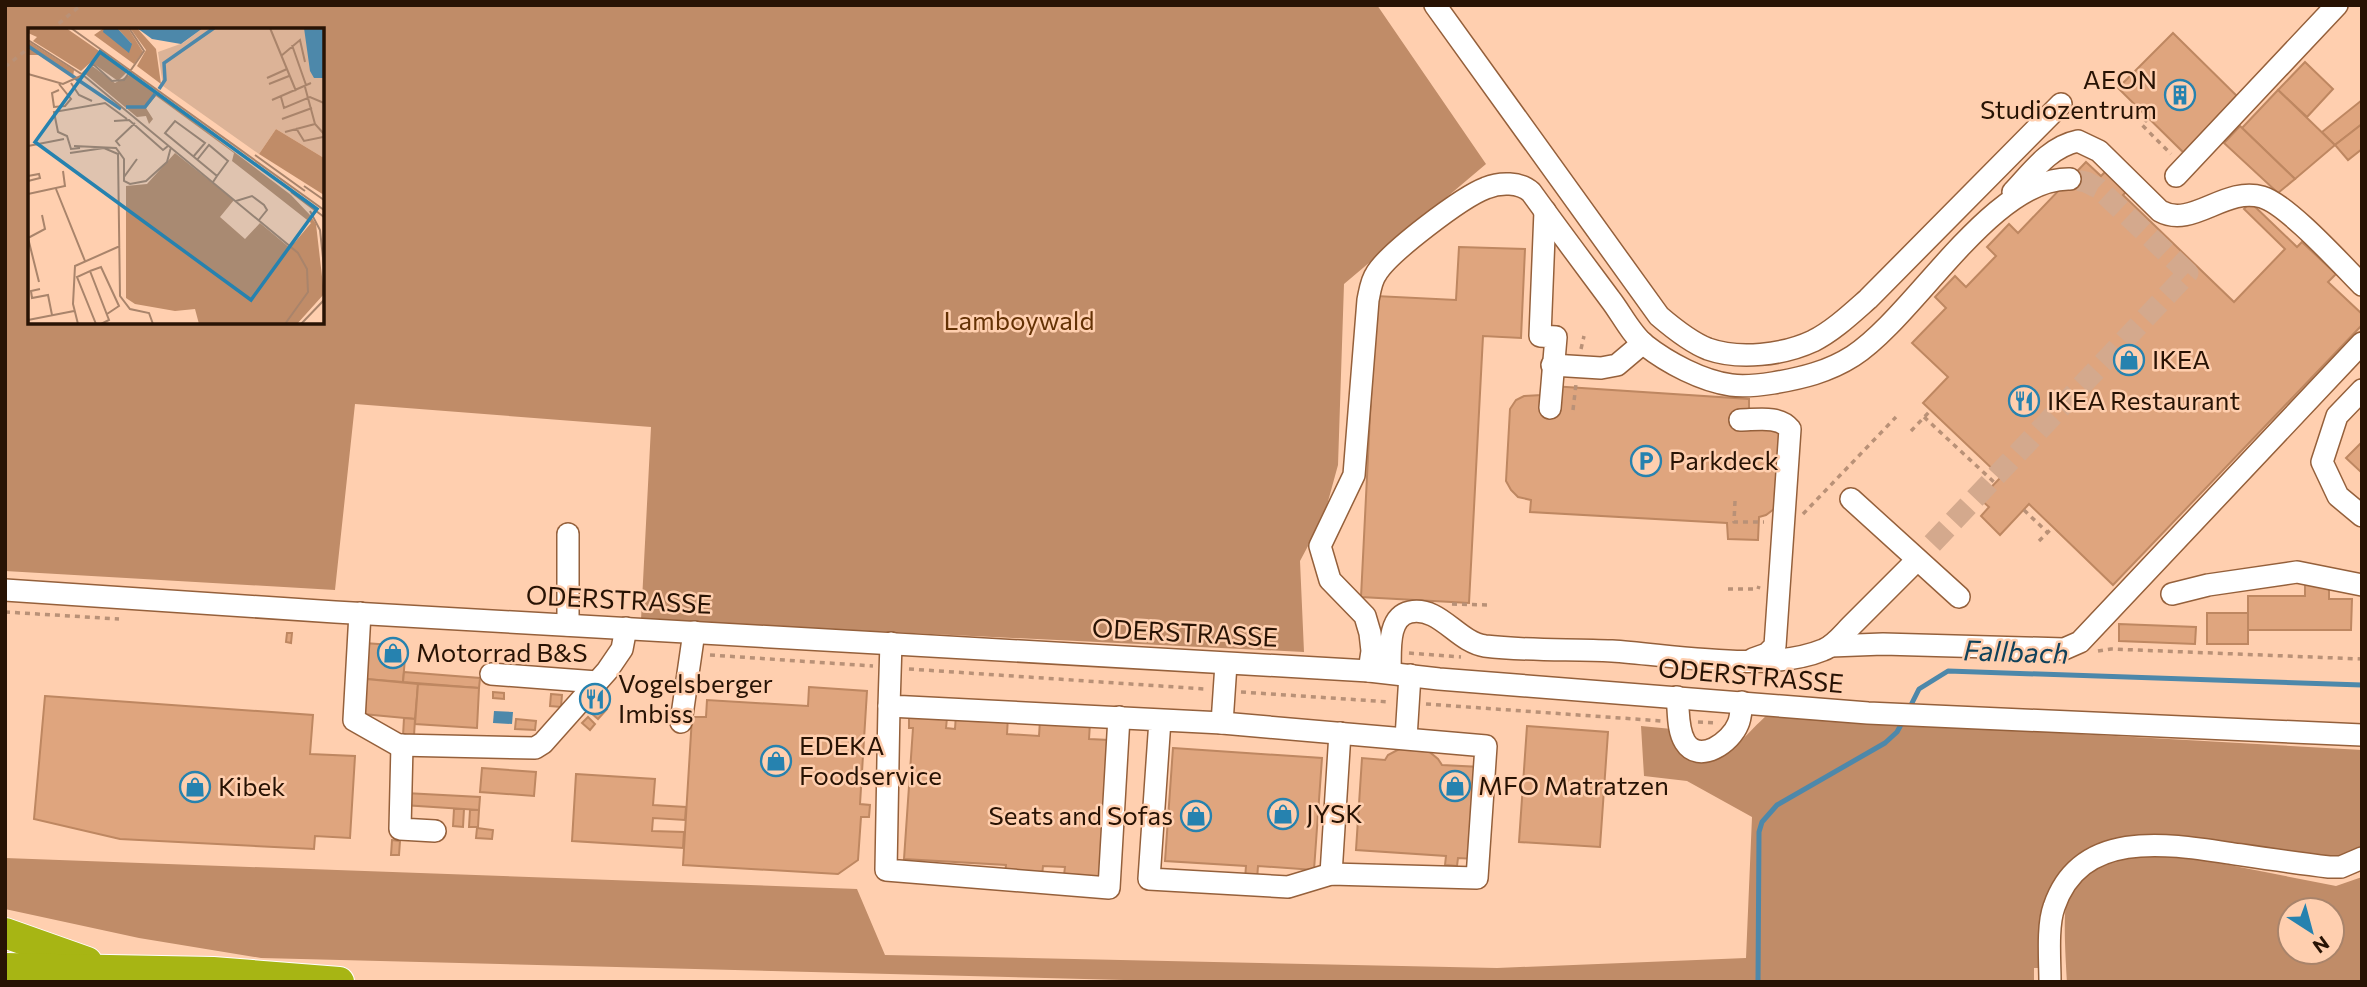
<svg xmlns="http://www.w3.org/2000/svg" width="2367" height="987" font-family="Commissioner,sans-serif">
	<rect width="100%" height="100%" fill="#ffcfaf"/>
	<g fill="#c08c68" fill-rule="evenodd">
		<path d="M5 5H1377L1486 164 1344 284 1338 465 1324 516 1300 561 1304 652 641 620 651 427 355 404 335 590 5 571ZM30 30H322V322H30Z"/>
		<path d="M1766 716 2362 750V848L2343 858 2151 835 2105 841 2073 858 2049 889 2041 915 2042 968H2034V982H1202L261 958 139 938 5 909V858L857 889 885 955 1497 968 1746 958 1752 817 1687 781 1644 776 1641 726 1672 729 1682 755C1690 758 1700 763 1709 762 1726 761 1752 728 1766 716Z"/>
		<path d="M2168 853 2336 886 2362 877V982H2067C2066 964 2062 909 2068 895 2070 891 2076 887 2079 884 2106 856 2133 857 2168 853ZM2290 910H2332V952H2290Z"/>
	</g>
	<polygon fill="#4d88aa" points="494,711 513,712 512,724 493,723"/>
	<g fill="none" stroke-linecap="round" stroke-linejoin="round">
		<g stroke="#4d88aa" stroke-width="5">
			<polyline points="1909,709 1919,689 1948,671 2362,685"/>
			<polyline points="1758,982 1759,832 1762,822 1777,805 1885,743 1897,732 1903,721"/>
		</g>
	</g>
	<g fill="#dfa57e" stroke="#be8761" stroke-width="2">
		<polygon points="2173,33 2243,102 2188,157 2118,88"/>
		<polygon points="2305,62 2333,89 2307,117 2278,90"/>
		<polygon points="2278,90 2335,145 2295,179 2242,128"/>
		<polygon points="2362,100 2362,124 2335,145 2322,132"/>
		<polygon points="2362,124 2362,149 2348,160 2335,145"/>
		<polygon points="2240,126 2295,179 2278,193 2224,143"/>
		<polygon points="2086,162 2101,176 2110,167 2131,187 2123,195 2234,302 2285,249 2244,209 2250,202 2297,247 2302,242 2336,274 2328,282 2362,314 2362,325 2113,585 2029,504 2000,535 1981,516 1989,507 1980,499 2001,477 1923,403 1948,377 1912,343 1946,308 1935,297 1955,276 1966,287 1996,256 1987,247 2009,224 2018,233"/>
		<polygon points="1459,247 1525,249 1521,338 1483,336 1469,603 1361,597 1376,296 1456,300"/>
		<polygon points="1551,386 1749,399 1749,410 1784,433 1774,509 1766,515 1759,517 1758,540 1728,539 1727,523 1530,512 1531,500 1518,497 1511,490 1506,481 1510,409 1516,400 1524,396 1542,395"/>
		<polygon points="2362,442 2362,473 2346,458"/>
		<polygon points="2310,581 2329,587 2329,599 2352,599 2351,630 2248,630 2248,596 2305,596 2305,586"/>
		<rect x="2207" y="613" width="41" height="31"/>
		<polygon points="2119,624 2196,627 2195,644 2119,641"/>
		<polygon points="287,633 292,633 291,643 286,642"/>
		<polygon points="364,643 406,646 403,682 366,679"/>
		<polygon points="404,672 480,678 479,688 403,682"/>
		<polygon points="366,679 418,684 415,719 363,714"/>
		<polygon points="418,684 479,688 477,728 415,724"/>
		<polygon points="809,687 867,691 860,804 870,805 869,817 861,817 858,860 838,874 683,865 692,717 706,717 707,700 808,706"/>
		<polygon points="493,692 504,693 504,699 493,698"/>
		<polygon points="551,694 562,695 561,707 550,706"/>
		<polygon points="45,696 313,715 310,754 355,756 350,838 315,836 314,849 120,839 34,819"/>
		<polygon points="601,703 607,709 598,719 591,713"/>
		<polygon points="956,714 1008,717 1007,734 1039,736 1040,720 1090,723 1089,739 1109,740 1100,877 1064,875 1065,867 1043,866 1042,876 1005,874 1006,865 904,859 913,728 909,728 909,715 947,718 946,728 955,729"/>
		<polygon points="588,717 595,724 590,730 582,723"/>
		<polygon points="404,718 415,719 414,736 403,736"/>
		<polygon points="516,719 536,721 535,730 515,729"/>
		<polygon points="1527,726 1608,732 1600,847 1519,842"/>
		<polygon points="1403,747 1426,749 1438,759 1442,765 1481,767 1475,859 1458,858 1457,866 1445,865 1446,856 1356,850 1362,758 1385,760 1388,755"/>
		<polygon points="1173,748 1322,758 1314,870 1258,866 1257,880 1245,879 1246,866 1165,861"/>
		<polygon points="482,768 536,772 534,796 480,792"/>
		<polygon points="576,774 655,779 653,805 686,807 685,820 653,818 652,831 684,832 683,848 572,841"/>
		<polygon points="405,793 480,797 479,810 403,805"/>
		<polygon points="454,809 464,809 463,827 453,826"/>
		<polygon points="470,810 479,810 478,827 469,827"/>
		<polygon points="477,828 493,830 492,839 476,838"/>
		<polygon points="392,840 400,841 399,855 391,855"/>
	</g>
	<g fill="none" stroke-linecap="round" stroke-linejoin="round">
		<polyline stroke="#d4a98d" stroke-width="21" stroke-dasharray="21 10" stroke-linecap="butt" points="1911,566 2188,273 2098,188 2086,182 2070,179"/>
		<g stroke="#95603b" stroke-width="24">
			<g id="minor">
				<path d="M1435 5 1659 316C1673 328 1690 342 1708 349 1739 360 1783 355 1813 341 1833 331 1851 314 1868 299L2061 104"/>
				<polyline points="2176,176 2337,5"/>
				<path d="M2013 192C2032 172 2049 147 2078 141L2099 151 2160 211C2192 229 2225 186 2262 197 2287 204 2341 264 2362 285"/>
				<polyline points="1545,211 1540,336 1556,337 1550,408"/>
				<polyline points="1552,365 1601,368 1617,365 1643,343"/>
				<polyline points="2362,390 2337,416 2322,462 2338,496 2362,516"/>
				<path d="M1740 420C1756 420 1779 415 1790 429L1775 646 1767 654 1753 659"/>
				<polyline points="1851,499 1959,597"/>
				<polyline points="568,534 568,625"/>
				<polyline points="5,590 335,612 1369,671 1439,679 1868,713 2362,735"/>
				<polyline points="2172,594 2208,585 2297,572 2362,585"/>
				<polyline points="360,613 354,720 398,745 535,748 543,743 607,671 622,649 626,628"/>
				<polyline points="891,643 889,706 1222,723 1486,746 1477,878 1331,874 1288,887 1149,879 1160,720"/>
				<polyline points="1831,646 1883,644 2064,649 2080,642 2362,343"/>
				<path d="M1369 671 1372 651 1370 633 1365 616 1330 580 1320 546 1354 475 1368 300C1370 291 1371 281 1376 274 1388 253 1462 197 1486 188 1500 182 1520 182 1531 192 1557 228 1584 264 1610 299 1621 313 1631 334 1645 345 1668 363 1702 381 1731 385 1745 387 1760 385 1773 383 1802 378 1828 372 1853 356 1916 315 1992 177 2070 179"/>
				<path d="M1390 672C1391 654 1386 617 1410 612 1440 606 1457 642 1485 646 1527 651 1570 649 1612 651 1673 655 1767 673 1823 650 1834 646 1843 634 1851 626 1871 606 1891 586 1911 566"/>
				<polyline points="491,674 597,682"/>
				<path d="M1677 697C1679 711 1677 729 1685 742 1699 765 1731 742 1738 724 1741 718 1741 708 1742 702"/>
				<polyline points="889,706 886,870 1109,888 1119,717"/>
				<polyline points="681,722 694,632"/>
				<polyline points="1222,723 1226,664"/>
				<polyline points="1406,738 1410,675"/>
				<polyline points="402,745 400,829 435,831"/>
				<polyline points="1331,874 1340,733"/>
				<path d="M2050 982C2050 961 2047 926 2054 907 2080 830 2164 843 2228 853 2262 858 2295 863 2329 867H2341L2362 858"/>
			</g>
		</g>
		<g stroke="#fff" stroke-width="32">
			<g id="highway">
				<polyline points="5,933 87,962"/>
				<polyline points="5,968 213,972 339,982"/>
			</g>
		</g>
		<g stroke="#b99177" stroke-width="3.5" stroke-dasharray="5 5" stroke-linecap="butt">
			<polyline points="51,30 81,5"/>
			<polyline points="5,67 30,47"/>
			<polyline points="2148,118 2142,125 2171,154"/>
			<polyline points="1581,349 1584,336"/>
			<polyline points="1573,410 1576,384"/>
			<polyline points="1924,417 1995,483"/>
			<polyline points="1911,431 1931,410"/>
			<polyline points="1735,501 1734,522 1764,522"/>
			<polyline points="2024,510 2047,532"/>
			<polyline points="1803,514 1896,417"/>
			<polyline points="2039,541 2053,527"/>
			<polyline points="1728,589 1758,589 1759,586"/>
			<polyline points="1452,604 1488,605"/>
			<polyline points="5,612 119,619"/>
			<polyline points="2098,651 2111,649 2362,659"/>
			<polyline points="1409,653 1461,657"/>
			<polyline points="710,655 873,666"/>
			<polyline points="909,669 1205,689"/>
			<polyline points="1241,692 1390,702"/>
			<polyline points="1426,704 1662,721"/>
			<polyline points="1698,722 1718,723"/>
		</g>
		<use href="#minor" stroke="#fff" stroke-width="21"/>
		<use href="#highway" stroke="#a7b514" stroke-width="30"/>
	</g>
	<defs>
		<g id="building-ring" transform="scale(1.575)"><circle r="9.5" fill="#ffcfaf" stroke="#2682af" stroke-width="1.5"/><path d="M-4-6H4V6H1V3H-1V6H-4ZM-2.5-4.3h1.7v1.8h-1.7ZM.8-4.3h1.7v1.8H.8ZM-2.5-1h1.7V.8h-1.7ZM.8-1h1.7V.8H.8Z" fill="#2682af"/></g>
		<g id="shop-ring" transform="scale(1.575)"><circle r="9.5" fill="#ffcfaf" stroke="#2682af" stroke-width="1.5"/><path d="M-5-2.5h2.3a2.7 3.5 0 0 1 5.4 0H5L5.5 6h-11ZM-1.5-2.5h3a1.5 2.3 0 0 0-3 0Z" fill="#2682af"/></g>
		<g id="restaurant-ring" transform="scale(1.575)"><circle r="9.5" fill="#ffcfaf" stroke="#2682af" stroke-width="1.5"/><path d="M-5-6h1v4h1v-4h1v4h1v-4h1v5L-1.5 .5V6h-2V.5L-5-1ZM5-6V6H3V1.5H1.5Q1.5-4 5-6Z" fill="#2682af"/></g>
		<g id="parking-ring" transform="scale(1.575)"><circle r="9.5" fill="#ffcfaf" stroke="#2682af" stroke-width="1.5"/><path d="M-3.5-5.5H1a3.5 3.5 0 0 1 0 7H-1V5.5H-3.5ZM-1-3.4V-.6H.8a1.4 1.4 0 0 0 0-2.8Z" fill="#2682af"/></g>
	</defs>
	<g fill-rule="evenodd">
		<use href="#building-ring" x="2180" y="95"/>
		<use href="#shop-ring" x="2129" y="360"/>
		<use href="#restaurant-ring" x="2024" y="401"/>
		<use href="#parking-ring" x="1646" y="461"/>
		<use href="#shop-ring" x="393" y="653"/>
		<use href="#restaurant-ring" x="595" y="699"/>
		<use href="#shop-ring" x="776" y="761"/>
		<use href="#shop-ring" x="1455" y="786"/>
		<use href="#shop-ring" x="195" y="787"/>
		<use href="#shop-ring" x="1283" y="814"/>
		<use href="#shop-ring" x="1196" y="816"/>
	</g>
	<g text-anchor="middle" stroke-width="5" stroke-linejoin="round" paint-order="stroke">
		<g font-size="26" fill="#281304" stroke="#ffcfaf" text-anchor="start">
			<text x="2157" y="89" text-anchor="end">AEON<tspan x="2157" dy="30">Studiozentrum</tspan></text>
			<text x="2152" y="369">IKEA</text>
			<text x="2047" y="410">IKEA Restaurant</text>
			<text x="1669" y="470">Parkdeck</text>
			<text x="416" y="662">Motorrad B&amp;S</text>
			<text x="618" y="693">Vogelsberger<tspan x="618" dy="30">Imbiss</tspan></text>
			<text x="799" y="755">EDEKA<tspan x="799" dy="30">Foodservice</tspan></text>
			<text x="1478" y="795">MFO Matratzen</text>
			<text x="218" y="796">Kibek</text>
			<text x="1306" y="823">JYSK</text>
			<text x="1173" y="825" text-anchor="end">Seats and Sofas</text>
		</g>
		<g font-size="26" fill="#643205" stroke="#ffcfaf">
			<text x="1019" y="330">Lamboywald</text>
		</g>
		<g font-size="26" fill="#281304" stroke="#ffcfaf">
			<text transform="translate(619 600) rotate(3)" y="9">ODERSTRASSE</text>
			<text transform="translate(1185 633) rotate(3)" y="9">ODERSTRASSE</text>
			<text transform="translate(1751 676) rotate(5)" y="9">ODERSTRASSE</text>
		</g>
		<g font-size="28" font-style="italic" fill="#10415a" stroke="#ffcfaf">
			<text transform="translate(2016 652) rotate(2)" y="10">Fallbach</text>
		</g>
	</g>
	<g transform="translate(28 28)">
		<rect width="296" height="296" fill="#ffcfaf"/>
		<path d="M175 0H296V130L248 101 231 126 135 58 130 24 155 15Z" fill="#dcb397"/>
		<path d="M0 0H38L100 43 90 53 63 34 53 43 5 13 9 9 0 5ZM76 0 101 24 103 15 89 0H100L115 24 106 36 66 7ZM102 0H109L128 21 133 56 109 38 118 22ZM0 13 46 42 45 49 11 27H0ZM63 37 87 55 103 46 263 167 282 187 288 196 296 266 269 296H171L167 281 147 283 107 276 98 270V158L119 156 147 125 206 172 192 189 217 211 232 195 262 220 283 195 204 133 206 125 128 68 118 80 125 91 121 96 118 88 109 89 55 44ZM248 101 296 130V167L231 126Z" fill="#c08c68"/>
		<path d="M76 0H89L104 16 101 25 75 4ZM109 0H175L153 16 124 11ZM276 0H296V50H286L282 43Z" fill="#4d88aa"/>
		<path fill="none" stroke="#4d88aa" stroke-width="3.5" d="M0 18 93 81M131 61 137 52 136 35 186 0M98 79H117L127 66"/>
		<path fill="none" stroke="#a9846b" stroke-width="2" d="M43 0 296 182M242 0 268 63M0 12 55 47 270 225 279 241 280 264 257 296M264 17 278 57M253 28 272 12 277 34M0 46 35 56 55 47M54 46 65 36 84 53 96 52 116 23 101 0M239 50 259 41M43 55 51 67 64 73M31 56 43 71 37 78 26 79 24 65 31 62M241 56 261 48M277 59 287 96 296 106M253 69 256 80 282 69 296 75M244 72 283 55M254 91 284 80M86 93 101 92 135 122 140 118M268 100 276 113 295 109M257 104 287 96M0 118 36 111M46 118 88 120 96 131V153L102 156 118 153 139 134 143 119M92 118 88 113 107 95M52 120 43 121 39 108 30 104 26 84 77 75 99 91M42 125 76 120 90 126 92 268 102 281 121 285 125 296M227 127 277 163M165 129 177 115 147 93 137 105 160 124 189 148 185 154M169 132 181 117 200 133 189 148M0 148 11 146 12 150 0 153M96 149 109 131M276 158 296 172M28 161 57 233M263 164 296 189M0 166 37 158 35 143M208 173 224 168 236 177 239 182 231 192M282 183 292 202 296 239M0 210 11 254M0 210 17 201 14 187M62 243 73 239 91 278 79 286M12 261 3 263 4 270 20 267 24 287M0 292 46 283M50 296 45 276 47 238 92 218M68 296 49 249 62 243 81 292 73 296M273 296 296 272"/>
		<path fill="#2682af" fill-opacity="0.15" stroke="#2682af" stroke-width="3.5" d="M72 24 289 181 223 272 7 114Z"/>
		<rect width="296" height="296" fill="none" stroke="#281304" stroke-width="3.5"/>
	</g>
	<rect width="2367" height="987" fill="none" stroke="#281304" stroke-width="14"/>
	<g transform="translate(2311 931) rotate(144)"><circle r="33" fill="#ffcfaf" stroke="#a9846b" stroke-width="2"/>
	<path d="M0-5L12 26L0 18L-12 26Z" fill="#2682af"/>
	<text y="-10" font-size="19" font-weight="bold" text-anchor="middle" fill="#281304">N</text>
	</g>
</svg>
